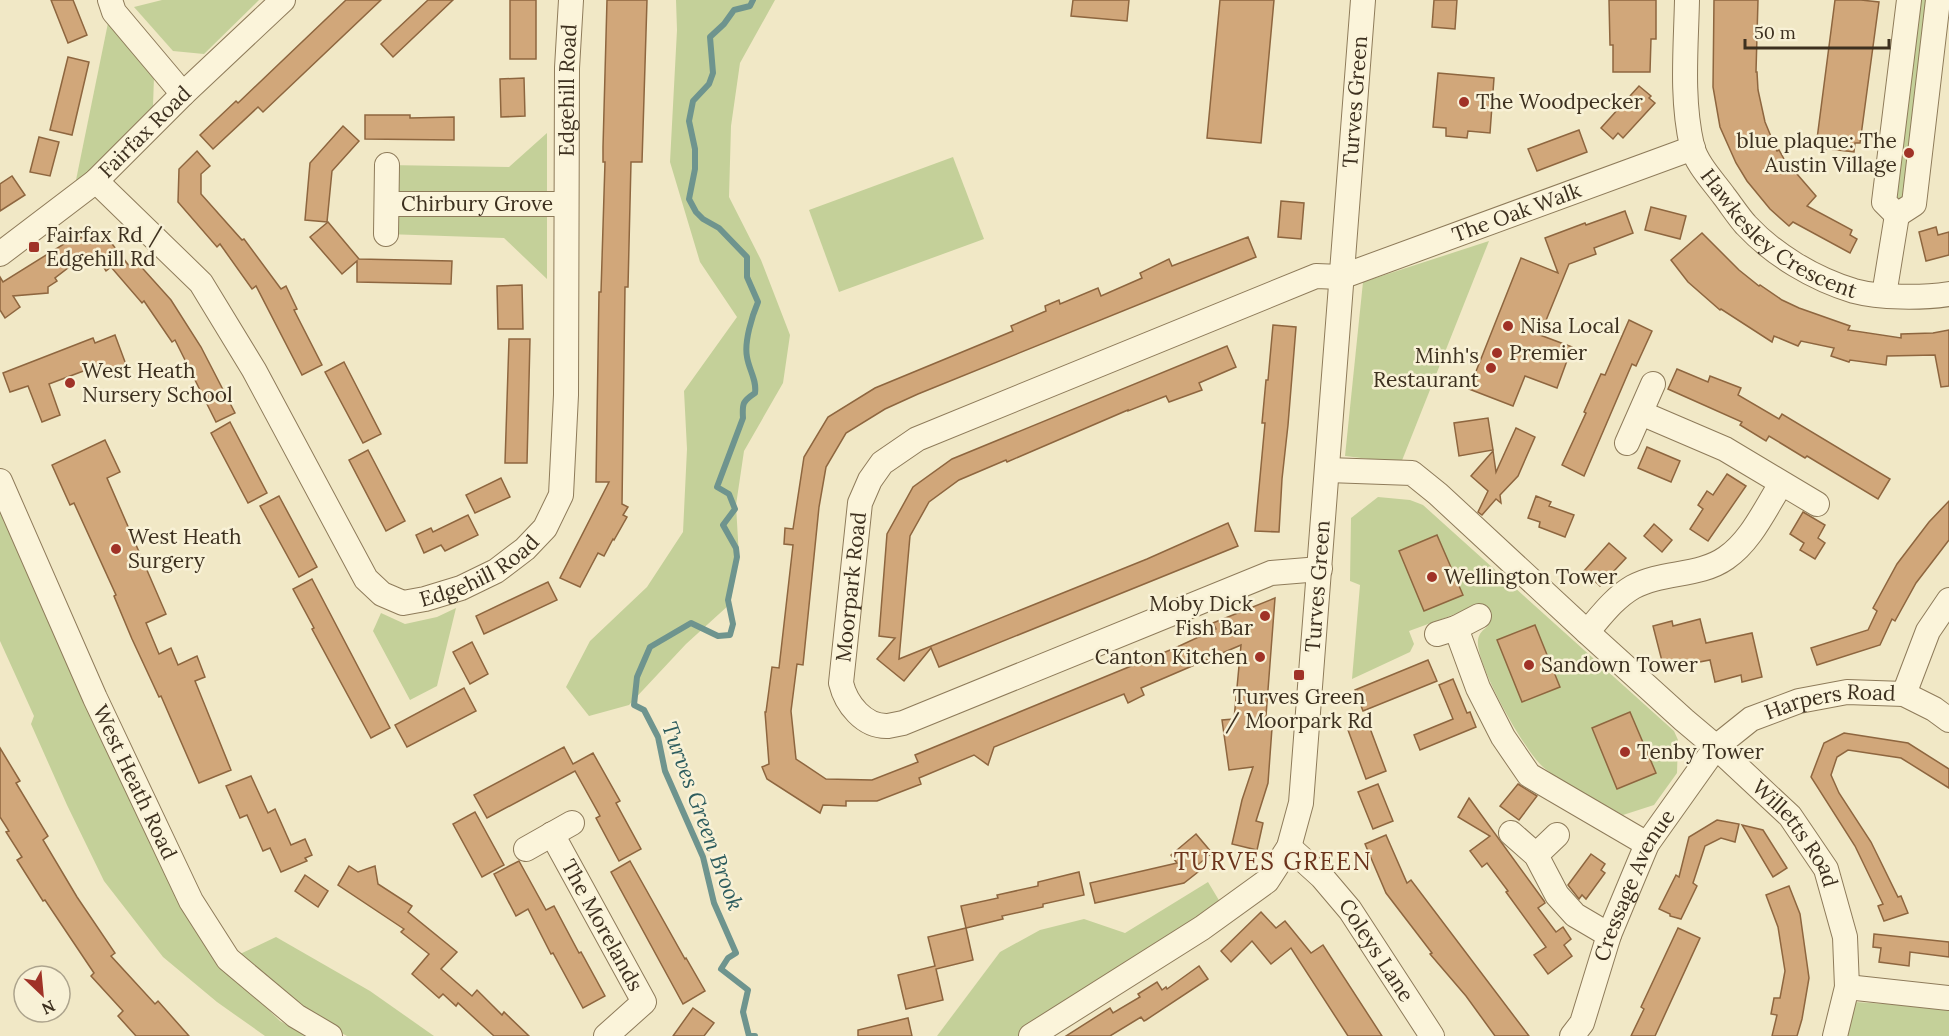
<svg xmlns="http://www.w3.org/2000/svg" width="1949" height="1036" font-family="Lora,serif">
	<rect width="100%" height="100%" fill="#f1e8c6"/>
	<g fill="#c4d099">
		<polygon points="162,0 259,0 204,54 173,51 134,7"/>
		<polygon points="676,0 775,0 740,63 731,126 729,197 761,260 790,335 783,383 744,451 736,505 739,557 730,604 686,644 629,705 589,716 566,687 590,641 647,587 683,532 687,449 684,391 737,317 700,262 670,162 677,30"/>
		<polygon points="1912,0 1935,0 1906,200 1892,199"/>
		<polygon points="108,23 154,77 153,106 75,185"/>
		<polygon points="547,133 547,279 504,238 386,234 387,165 509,167"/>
		<polygon points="953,157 984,239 839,292 809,210"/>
		<polygon points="1489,241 1401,463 1345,456 1363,282"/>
		<path d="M1378 497 1410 500 1423 505 1674 731 1678 740 1677 773 1654 805 1623 815C1596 800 1566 787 1543 767 1524 750 1475 664 1478 640 1479 633 1483 630 1488 626L1480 605 1409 631 1414 644 1410 652 1352 679 1360 585 1350 581 1351 518Z"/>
		<polygon points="0,512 183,902 221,963 280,1021 307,1036 265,1036 217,1002 163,957 104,881 67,805 31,724 34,716 0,641"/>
		<polygon points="456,608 437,686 410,700 373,631 381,613 405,624 437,617"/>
		<polygon points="1208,882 1223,907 1021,1036 937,1036 1000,952 1040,930 1084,919 1125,933"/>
		<polygon points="276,937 370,991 434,1036 347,1036 300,1011 240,954"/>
		<polygon points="1855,1002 1949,1008 1949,1036 1845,1036"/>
	</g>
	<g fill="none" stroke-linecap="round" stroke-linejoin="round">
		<path stroke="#6e948e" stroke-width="6" d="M753 0 750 6 734 10 724 24 710 37 713 73 709 84 693 101 689 121 695 149V169L689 199 696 212 703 219 719 228 747 257V277L758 302C752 316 744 342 747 357 749 370 757 380 755 393 743 401 742 403 743 418L717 487 729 494 735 509 723 525 736 548 737 557 728 600 733 624 730 635 718 636 691 623 650 647 637 677 634 705 644 710 658 737 665 771 703 857 714 903 736 953 728 958 721 969 748 990 743 1012 749 1036H755"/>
	</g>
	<g fill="#d1a77a" stroke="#8e663f" stroke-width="1.5">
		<polygon points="51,0 73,0 87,35 68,43"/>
		<polygon points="346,0 381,0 263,112 258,107 213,149 200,135 236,101 238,103"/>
		<polygon points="428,0 453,0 393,57 381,44"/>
		<rect x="510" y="0" width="26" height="59"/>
		<polygon points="607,0 647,0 642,162 631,162 628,287 625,287 622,504 628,507 623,515 627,517 614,540 613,539 604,556 598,553 580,587 560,578 609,482 596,482 599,292 601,292 605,162 603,162 603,147"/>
		<polygon points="1073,0 1129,0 1127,21 1071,16"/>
		<polygon points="1220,0 1274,0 1261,143 1207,138"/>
		<polygon points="1434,0 1457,0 1455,29 1432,27"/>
		<polygon points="1609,0 1656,0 1656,39 1651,39 1650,72 1613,72 1613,45 1610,45"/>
		<polygon points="1714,0 1758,0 1756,72 1757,72 1758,90 1765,122 1777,151 1779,150 1784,159 1816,196 1807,206 1852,230 1850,235 1857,239 1850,253 1793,222 1789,226 1770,209 1747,181 1736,163 1720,127 1713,87"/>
		<polygon points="1835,0 1861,0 1879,2 1860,143 1855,143 1854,152 1821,148 1822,139 1817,139"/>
		<polygon points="68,57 89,62 72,135 50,130"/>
		<polygon points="1438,73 1494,78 1490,133 1468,131 1467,138 1446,136 1446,128 1433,127"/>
		<polygon points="524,78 525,116 501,117 500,79"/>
		<polygon points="1639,86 1651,96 1649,98 1655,103 1623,138 1618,133 1613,139 1601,128"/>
		<polygon points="365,115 410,115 410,118 454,117 454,140 365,139"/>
		<polygon points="343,126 359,141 332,171 327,222 305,220 310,163"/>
		<polygon points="1579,130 1587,152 1537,171 1528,149"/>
		<polygon points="39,137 59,142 50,176 30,172"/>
		<polygon points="197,151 210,166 201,174 201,194 242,240 244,239 281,289 286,286 297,309 294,310 322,365 302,375 256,286 252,289 220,244 217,247 178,202 179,169"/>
		<polygon points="12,176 25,195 0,211 0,184"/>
		<polygon points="1281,201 1304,203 1301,239 1278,237"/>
		<polygon points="1651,207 1686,216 1680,239 1645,230"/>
		<polygon points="1625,211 1633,233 1594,248 1596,254 1569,264 1540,335 1572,347 1557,388 1525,376 1513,406 1469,389 1521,258 1558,273 1545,238 1585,223 1586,225"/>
		<polygon points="328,222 359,259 452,261 451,284 357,282 357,261 342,274 310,237"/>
		<polygon points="1936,227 1938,235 1949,232 1949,255 1926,261 1919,232"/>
		<polygon points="1702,233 1739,270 1759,286 1760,285 1782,300 1799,308 1850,326 1848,330 1901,338 1901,334 1933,333 1949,330 1949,386 1941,387 1935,355 1887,356 1886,365 1850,360 1849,362 1831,356 1834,348 1801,341 1798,346 1774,336 1772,342 1721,309 1720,310 1688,282 1671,260"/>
		<polygon points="75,237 109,240 130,267 136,261 171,300 201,347 235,413 216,422 175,340 172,342 144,301 142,303 111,267 106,271 99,260 81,258 55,278 57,281 48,287 48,293 13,296 20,307 5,318 0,310 0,277 3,282"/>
		<polygon points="1248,237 1256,257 918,394 885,409 846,433 826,467 819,507 803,665 797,664 791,711 796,759 826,779 872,780 918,762 915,755 1175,648 1216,629 1213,623 1275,598 1265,729 1267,727 1272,728 1268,783 1256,821 1263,823 1257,850 1232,844 1242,800 1253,767 1229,770 1222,720 1234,719 1241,645 1141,688 1144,695 1128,703 1124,694 994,747 988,765 974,755 919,778 921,784 877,801 846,801 846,806 823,805 820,813 767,779 762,767 769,764 765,712 766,712 772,667 779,668 793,545 784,544 785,528 793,529 804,457 828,417 875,388 1013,331 1011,326 1046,311 1045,306 1059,300 1060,304 1098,288 1101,296 1142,278 1140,273 1169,259 1172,266"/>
		<polygon points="522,285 523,329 498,329 497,286"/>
		<polygon points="1629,320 1652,331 1636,366 1632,364 1584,476 1562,465 1586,413 1584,412 1601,374 1605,375"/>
		<polygon points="1273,325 1296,327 1288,425 1282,479 1279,532 1255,531 1265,423 1262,423 1266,380 1268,380"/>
		<polygon points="115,335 128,370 108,378 102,364 49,384 60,415 42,422 28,386 10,392 3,373 93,338 95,343"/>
		<polygon points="509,339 530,339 527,463 505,463"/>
		<polygon points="1227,346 1236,367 1199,383 1202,390 1169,402 1166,396 1128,411 1128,410 1007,462 1006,460 959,480 929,502 910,536 899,659 1147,559 1228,523 1238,546 939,667 931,648 904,681 877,659 895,638 879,636 887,534 913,487 952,459"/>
		<polygon points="344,362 381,434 363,443 325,372"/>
		<polygon points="1677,369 1708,382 1710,376 1741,388 1738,395 1779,419 1782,414 1890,479 1878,499 1807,456 1805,458 1769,436 1766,441 1740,425 1742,422 1668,389"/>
		<polygon points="1488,418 1493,450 1459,456 1454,423"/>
		<polygon points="230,422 267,493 248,503 211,433"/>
		<polygon points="1516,428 1535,437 1518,476 1500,495 1501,503 1496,499 1482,515 1478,512 1488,491 1471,476 1493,451 1496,472"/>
		<polygon points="105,440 120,472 107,478 166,614 146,623 159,654 171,648 178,665 197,656 205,677 195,681 231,770 199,783 161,696 159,697 132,639 114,596 116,595 74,503 70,505 52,465"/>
		<polygon points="1647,447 1680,461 1671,482 1638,468"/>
		<polygon points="368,450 405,521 386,531 349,460"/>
		<polygon points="1727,474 1746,486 1708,541 1690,529 1703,509 1698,505 1707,491 1713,495"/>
		<polygon points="501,478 510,497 475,513 466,495"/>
		<polygon points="279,496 317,567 299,577 260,506"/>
		<polygon points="1536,496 1551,502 1549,506 1574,515 1565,537 1539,527 1540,522 1528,518"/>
		<polygon points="1949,501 1949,540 1916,583 1895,621 1892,619 1880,645 1817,665 1811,648 1868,630 1877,611 1873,608 1897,564 1929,522"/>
		<polygon points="1803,512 1825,525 1818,538 1825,543 1815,559 1800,550 1804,543 1790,534"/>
		<polygon points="468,515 478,535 445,551 441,545 424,553 416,535 431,528 433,532"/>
		<polygon points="1654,524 1672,540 1662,552 1644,536"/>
		<polygon points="1437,535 1463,595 1424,611 1399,551"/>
		<polygon points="1609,543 1626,558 1600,586 1584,571"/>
		<polygon points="312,579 390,728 371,738 312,629 314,628 293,589"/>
		<polygon points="548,582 557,600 484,634 476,616"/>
		<polygon points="1700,619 1706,643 1752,633 1762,677 1742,682 1741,675 1715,682 1710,660 1664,669 1653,626 1672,621 1673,626"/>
		<polygon points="1535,625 1560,687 1522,702 1497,640"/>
		<polygon points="472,642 488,674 470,684 453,652"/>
		<polygon points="1428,660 1437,681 1363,711 1355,690"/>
		<polygon points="1453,679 1467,713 1470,712 1476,727 1420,750 1414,735 1453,719 1439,685"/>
		<polygon points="464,688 476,711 407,747 395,725"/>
		<polygon points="1630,712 1656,773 1617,789 1592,728"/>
		<polygon points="1368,723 1386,771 1366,779 1348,730"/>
		<polygon points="1844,733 1908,743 1949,769 1949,788 1901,758 1848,750 1837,757 1831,775 1839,793 1871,842 1898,897 1901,896 1908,913 1884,921 1878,906 1883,904 1855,846 1811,777 1824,743"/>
		<polygon points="564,747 573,764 593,753 620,801 616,803 641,849 619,861 596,818 600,816 575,771 487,818 474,795"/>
		<polygon points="0,748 20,781 16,783 48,836 43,840 77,897 115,953 111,956 155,1004 158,1001 189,1036 136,1036 118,1016 123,1011 91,976 94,973 45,900 43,901 17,860 22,857 6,832 9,831 0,817"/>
		<polygon points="251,776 268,813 275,809 291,845 305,839 312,855 305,858 307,861 281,872 270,848 263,851 247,815 240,818 226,786"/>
		<polygon points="1378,784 1393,821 1373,829 1358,792"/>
		<polygon points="1518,784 1537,796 1519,820 1500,806"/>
		<polygon points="1469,798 1544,901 1545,903 1538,908 1556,932 1563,927 1571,939 1564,945 1572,956 1548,974 1534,955 1546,947 1506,892 1508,891 1487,863 1482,867 1470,851 1490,836 1458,817"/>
		<polygon points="475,812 504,865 482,877 453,824"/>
		<polygon points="1717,820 1739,824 1735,842 1721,838 1705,846 1693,883 1697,886 1681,919 1670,916 1670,914 1659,909 1676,875 1679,877 1689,837"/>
		<polygon points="1742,825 1763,830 1787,868 1773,877"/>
		<polygon points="1196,834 1212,853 1194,868 1198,872 1184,883 1095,903 1090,883 1177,863 1171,855"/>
		<polygon points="1386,835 1407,883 1411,880 1529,1036 1495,1036 1466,996 1430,954 1432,953 1386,893 1365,844"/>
		<polygon points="1591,854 1605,864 1601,870 1605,873 1586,899 1582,895 1579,899 1568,885"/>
		<polygon points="519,861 546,910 554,906 579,953 581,952 605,996 583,1008 553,953 551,954 528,909 516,916 494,874"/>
		<polygon points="630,861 685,959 686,958 705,991 683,1004 611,872"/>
		<polygon points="349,866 358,872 375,866 378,884 412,906 408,912 457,952 441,969 472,996 477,990 502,1015 504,1012 529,1036 494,1036 458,1003 456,1006 443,994 439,998 412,974 429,954 401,932 404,929 338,885"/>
		<polygon points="1079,872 1084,895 1043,904 1043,907 1002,916 1003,919 966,928 961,906 998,898 997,895 1038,886 1038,882"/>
		<polygon points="305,875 328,891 318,907 295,891"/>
		<polygon points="1789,886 1800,914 1809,978 1802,1019 1797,1036 1772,1036 1777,1015 1771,1014 1774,998 1780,998 1785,971 1778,927 1766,895"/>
		<polygon points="1261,912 1276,928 1285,921 1311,953 1323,945 1382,1036 1348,1036 1291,948 1271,964 1252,941 1231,962 1221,951"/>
		<polygon points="966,928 973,960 936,969 943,1000 906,1009 898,975 935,966 928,937"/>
		<polygon points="1678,928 1700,938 1655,1036 1631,1036 1644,1009 1641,1007"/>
		<polygon points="1874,934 1949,942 1949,957 1910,952 1909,966 1879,962 1881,948 1873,947"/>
		<polygon points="1199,966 1208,979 1146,1020 1144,1021 1141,1017 1110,1036 1066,1036 1110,1008 1113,1013 1140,997 1138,994 1157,982 1162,990 1166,987 1167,989"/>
		<polygon points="693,1008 714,1023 704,1036 673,1036"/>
		<polygon points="908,1018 912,1036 858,1036 858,1030"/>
	</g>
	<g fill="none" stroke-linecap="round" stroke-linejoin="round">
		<g stroke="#8e7b5a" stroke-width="26">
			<g id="minor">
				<polyline points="110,0 114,12 183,94"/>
				<path id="s1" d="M1687 0C1686 48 1681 98 1692 146 1696 163 1713 181 1724 196 1731 205 1738 216 1746 225 1774 255 1814 279 1854 291 1880 298 1922 298 1949 294"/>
				<polyline points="1909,0 1884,202 1897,215 1914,204 1938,0"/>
				<path id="s2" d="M96 181 201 283 254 370 366 579 382 594 403 603 425 599 461 588 496 571 525 549 545 528 561 495 566 395 567 68 571 0"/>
				<path id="s3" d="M387 204H566"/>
				<polyline points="386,234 387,165"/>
				<path id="s4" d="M0 254 96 181 183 94 283 0"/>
				<polyline points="1884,295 1897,215"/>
				<polyline points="1641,413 1725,449 1817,504"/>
				<polyline points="1627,443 1653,384"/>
				<path id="s5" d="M1328 470 1412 473 1438 494 1587 632 1684 720 1716 747 1790 816 1826 869 1845 937 1847 987 1835 1036"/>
				<path id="s6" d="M0 481 95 698 191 901 228 959 296 1016 330 1036"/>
				<path id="s7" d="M1320 569 1271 573 903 723C898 724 893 725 888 726 864 727 846 704 841 683L860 503 870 480 882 463 917 439 1316 276 1341 277 1693 148"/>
				<polyline points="1456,628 1479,616"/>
				<path d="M1587 632C1601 616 1614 598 1633 587 1662 571 1699 577 1726 558 1751 541 1765 509 1781 484"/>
				<polyline points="1437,634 1456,628 1478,688 1503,737 1529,775 1647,844"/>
				<polyline points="1904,694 1928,631 1949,600"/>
				<polyline points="1511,833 1536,855 1557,895 1575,915 1609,935"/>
				<path id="s8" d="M552 834 644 1002 606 1036"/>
				<path id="s9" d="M1289 847 1322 877 1350 910 1432 1036"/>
				<polyline points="526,849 572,823"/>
				<polyline points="1536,855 1557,835"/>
				<polyline points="1847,987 1949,998"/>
				<path id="s10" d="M1031 1036 1202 928 1267 881 1289 847 1301 803 1363 0"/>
				<path id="s11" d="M1572 1036 1582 1023 1609 935 1647 844 1716 747 1751 719 1799 701 1847 692 1904 694 1934 709 1949 720"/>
			</g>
		</g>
		<use href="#minor" stroke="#fbf4da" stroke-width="24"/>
	</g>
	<g fill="#a03227" stroke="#f8f1d6" stroke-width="2">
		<circle cx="1464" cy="102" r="6"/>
		<circle cx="1909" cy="153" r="6"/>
		<rect x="28" y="241" width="12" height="12" rx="3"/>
		<circle cx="1508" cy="326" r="6"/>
		<circle cx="1497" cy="353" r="6"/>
		<circle cx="1491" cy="368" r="6"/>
		<circle cx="70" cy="383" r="6"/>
		<circle cx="116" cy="549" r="6"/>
		<circle cx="1432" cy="577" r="6"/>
		<circle cx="1265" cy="616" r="6"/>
		<circle cx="1260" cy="657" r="6"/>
		<circle cx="1529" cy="665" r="6"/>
		<rect x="1293" y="669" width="12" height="12" rx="3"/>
		<circle cx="1625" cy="752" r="6"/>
	</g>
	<g text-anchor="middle" stroke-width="5" stroke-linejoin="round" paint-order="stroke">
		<g font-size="21" fill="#3d301f" stroke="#f8f1d6">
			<text dy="7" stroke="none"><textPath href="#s2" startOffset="1136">Edgehill Road</textPath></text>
			<text dy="7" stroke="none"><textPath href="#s10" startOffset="1072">Turves Green</textPath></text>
			<text dy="7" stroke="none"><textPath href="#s4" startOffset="190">Fairfax Road</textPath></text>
			<text dy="7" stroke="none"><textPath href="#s3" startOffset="90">Chirbury Grove</textPath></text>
			<text dy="7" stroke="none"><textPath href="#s7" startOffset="1443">The Oak Walk</textPath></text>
			<text dy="7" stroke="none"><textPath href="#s1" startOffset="274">Hawkesley Crescent</textPath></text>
			<text dy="7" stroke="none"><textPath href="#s2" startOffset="614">Edgehill Road</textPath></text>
			<text dy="7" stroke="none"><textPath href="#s7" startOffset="627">Moorpark Road</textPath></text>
			<text dy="7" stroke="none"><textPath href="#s10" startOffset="586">Turves Green</textPath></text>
			<text dy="7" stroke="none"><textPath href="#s11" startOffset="453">Harpers Road</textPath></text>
			<text dy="7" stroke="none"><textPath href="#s6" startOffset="330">West Heath Road</textPath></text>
			<text dy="7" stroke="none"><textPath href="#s5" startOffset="612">Willetts Road</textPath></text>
			<text dy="7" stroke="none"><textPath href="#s11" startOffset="164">Cressage Avenue</textPath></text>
			<text dy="7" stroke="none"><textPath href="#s8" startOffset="104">The Morelands</textPath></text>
			<text dy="7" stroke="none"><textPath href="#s9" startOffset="136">Coleys Lane</textPath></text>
		</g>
		<g font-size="21" fill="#3d301f" stroke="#f8f1d6" text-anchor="start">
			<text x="1476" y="109">The Woodpecker</text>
			<text x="1897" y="148" text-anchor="end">blue plaque: The<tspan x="1897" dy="24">Austin Village</tspan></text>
			<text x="46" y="242">Fairfax Rd /<tspan x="46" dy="24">Edgehill Rd</tspan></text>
			<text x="1520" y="333">Nisa Local</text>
			<text x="1509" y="360">Premier</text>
			<text x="1479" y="363" text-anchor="end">Minh's<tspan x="1479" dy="24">Restaurant</tspan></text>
			<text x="82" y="378">West Heath<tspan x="82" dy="24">Nursery School</tspan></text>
			<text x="128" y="544">West Heath<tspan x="128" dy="24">Surgery</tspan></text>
			<text x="1444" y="584">Wellington Tower</text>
			<text x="1253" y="611" text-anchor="end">Moby Dick<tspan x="1253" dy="24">Fish Bar</tspan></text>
			<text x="1248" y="664" text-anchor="end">Canton Kitchen</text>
			<text x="1541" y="672">Sandown Tower</text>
			<text x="1299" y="704" text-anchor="middle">Turves Green<tspan x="1299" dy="24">/ Moorpark Rd</tspan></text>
			<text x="1637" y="759">Tenby Tower</text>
		</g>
		<g font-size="22" font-style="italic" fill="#2d5c5e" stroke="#f8f1d6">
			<text transform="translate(703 816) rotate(70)" y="8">Turves Green Brook</text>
		</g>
		<g font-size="24" letter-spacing="1.5" fill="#6c341c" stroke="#f8f1d6">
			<text x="1273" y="870">TURVES GREEN</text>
		</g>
	</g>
	<g transform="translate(42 994) rotate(154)"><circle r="28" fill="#f8f1d6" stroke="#ada48d" stroke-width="1.5"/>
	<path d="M0-4.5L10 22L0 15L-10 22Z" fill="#a03227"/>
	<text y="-9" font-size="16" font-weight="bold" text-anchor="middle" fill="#3d301f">N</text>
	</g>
	<path d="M1745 39v9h144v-9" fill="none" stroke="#3d301f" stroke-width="3"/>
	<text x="1754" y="39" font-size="18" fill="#3d301f" stroke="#f8f1d6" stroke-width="4.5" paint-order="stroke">50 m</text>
</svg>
